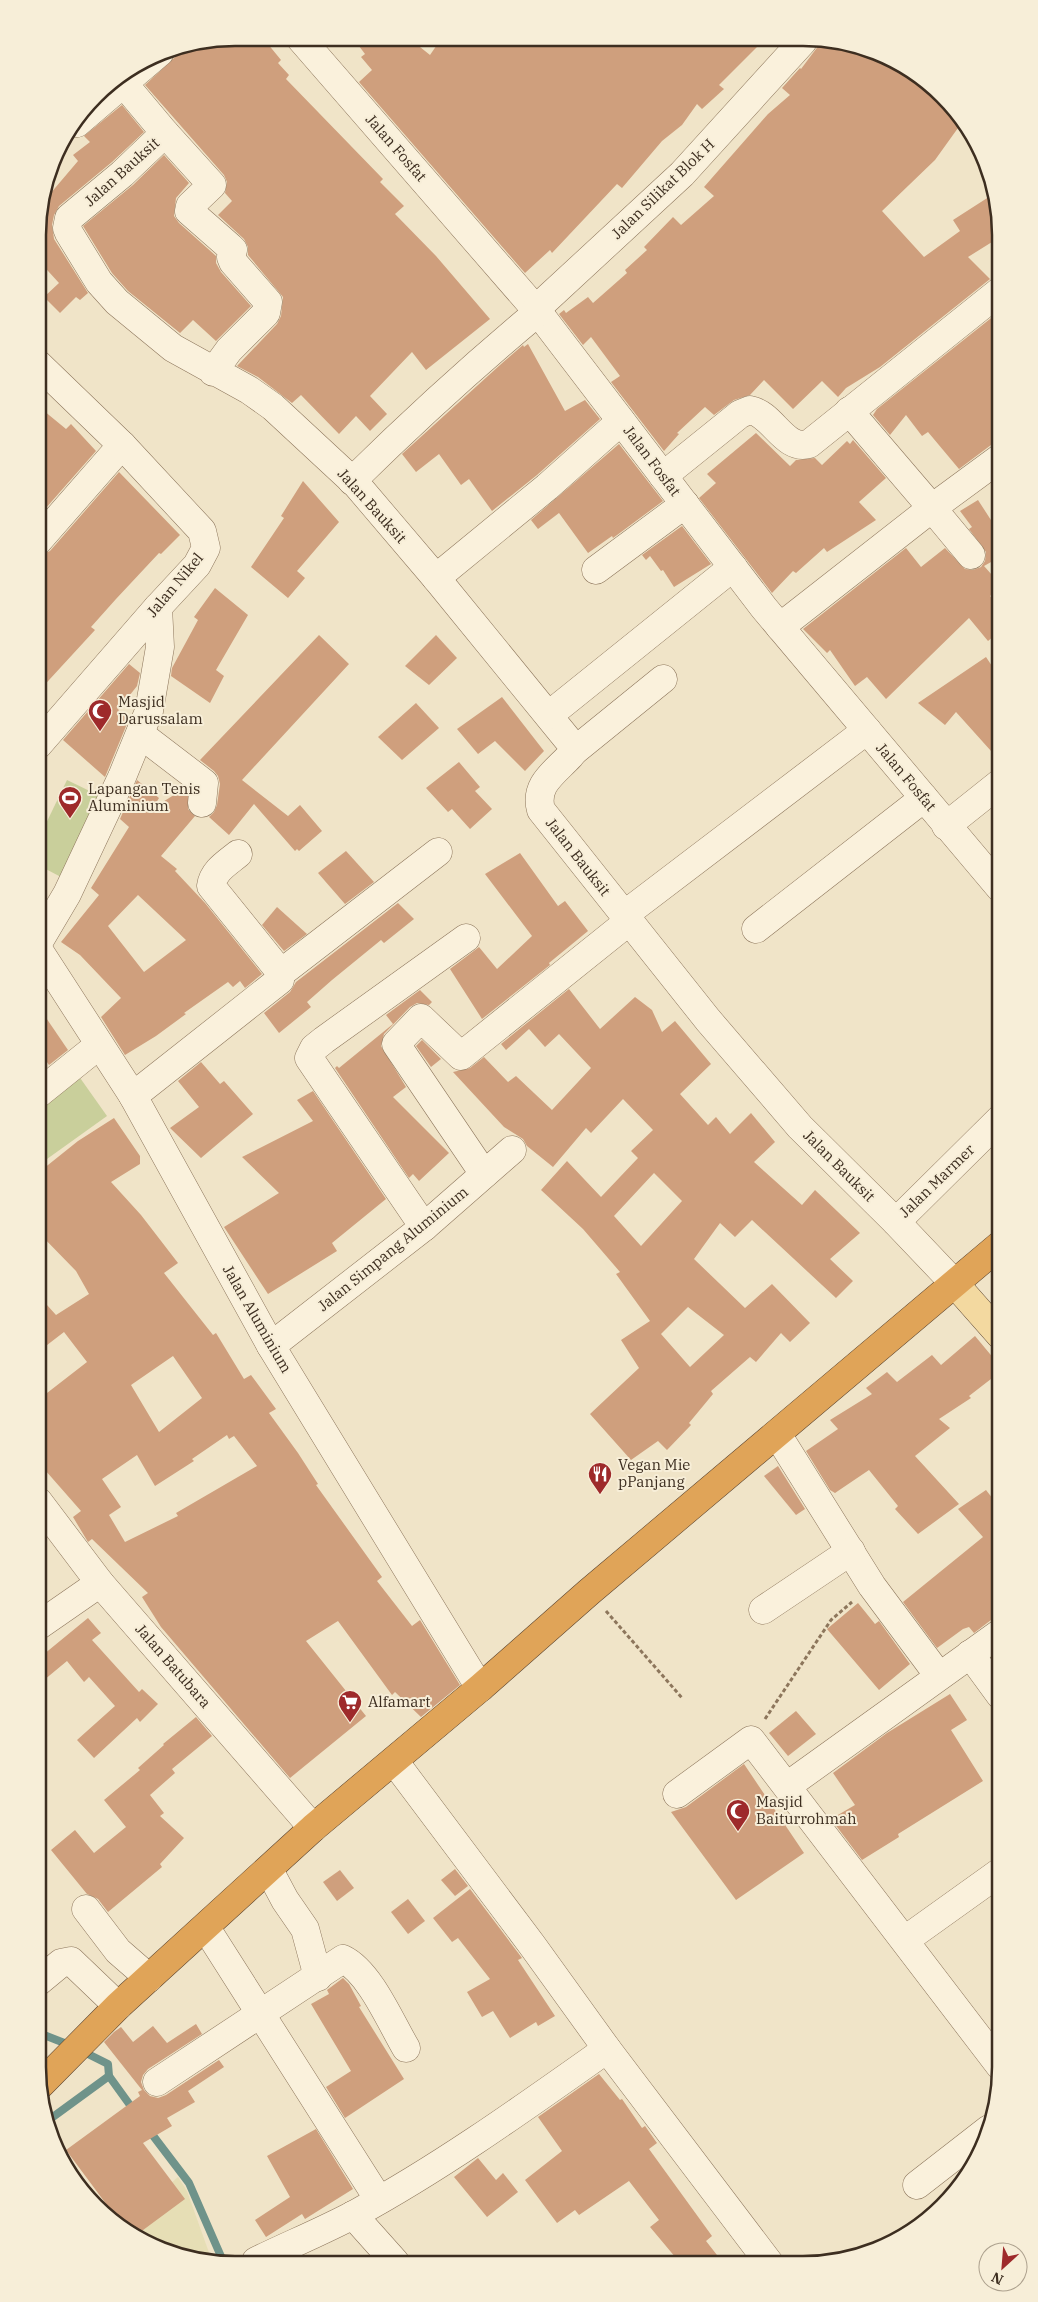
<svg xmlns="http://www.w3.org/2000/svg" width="1038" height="2302" font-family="'IBM Plex Serif',serif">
	<rect width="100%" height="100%" fill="#f0e4c8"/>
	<polygon fill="#e6deb5" points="178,2177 187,2191 212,2261 197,2261 148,2244 122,2227"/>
	<g fill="#c9cf9b">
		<polygon points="67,780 102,797 61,877 38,865 38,840"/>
		<polygon points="78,1075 107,1116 40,1164 38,1161 38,1100"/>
	</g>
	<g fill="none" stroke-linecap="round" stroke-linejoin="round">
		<g stroke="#6f938a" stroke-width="8">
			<polyline points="38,2030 44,2035 72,2046"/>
			<polyline points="82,2051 108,2064 109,2076 135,2112"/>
			<polyline points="46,2122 109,2076"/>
			<polyline points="148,2129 189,2183 223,2261"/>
		</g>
	</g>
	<g fill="#cf9f7d" fill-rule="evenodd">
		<polygon points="235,38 263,38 281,60 278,63 289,75 286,79 383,179 380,182 404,206 395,214 436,256 490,319 426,370 412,352 370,396 387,414 370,431 356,416 339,434 301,395 292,403 258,377 237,366 277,324 281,316 283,297 248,255 248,247 244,239 218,215 232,201 225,193 227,182 224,175 145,85 186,47"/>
		<polygon points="353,38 410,39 430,55 441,39 763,41 719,85 724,89 702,109 697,104 682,125 662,141 622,188 617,184 552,253 550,250 525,273 359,82 372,70 361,57 365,54"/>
		<polygon points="822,41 841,41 890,58 913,73 942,105 946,101 963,121 935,160 882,211 924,257 960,231 953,220 995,193 1000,237 968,257 990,279 880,367 846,388 838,397 822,381 793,409 764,380 750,395 734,400 714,415 705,407 677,433 679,434 664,451 611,382 620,376 591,337 583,345 559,314 564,310 566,313 588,297 593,303 627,273 625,270 647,250 644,247 673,217 681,225 714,196 704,187 768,114 790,95 782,88 800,68 801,69"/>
		<polygon points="122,105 144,132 112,162 59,206 54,215 52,225 54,239 88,293 80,300 76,297 60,313 44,297 59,283 38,260 38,222 44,201 78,161 73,155 90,142 84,136"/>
		<polygon points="164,155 189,183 176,198 174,216 179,223 216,256 216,263 221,272 251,306 216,341 193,320 180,333 128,291 112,273 83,226 133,185"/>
		<polygon points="1000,311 1000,443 991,445 959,469 928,432 922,436 906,415 890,435 873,415 877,409"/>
		<polygon points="528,344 565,411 585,400 600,419 537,475 492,511 469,479 461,485 439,454 416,472 402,454 500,365 523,345 524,347"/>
		<polygon points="38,406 66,429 71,424 96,451 38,517"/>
		<polygon points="756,433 790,466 796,460 815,458 822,465 847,441 850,444 853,440 886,478 859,502 876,520 827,552 824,548 796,573 793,571 772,593 699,498 716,483 707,474"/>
		<polygon points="619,444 663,501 613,538 612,536 588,553 559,513 538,529 531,520"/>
		<polygon points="119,472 180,535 161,554 159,553 116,599 91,627 95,630 38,692 38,556 50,551"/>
		<polygon points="303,481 339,522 297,571 305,578 288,598 251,567 284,518 281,516"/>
		<polygon points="978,500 1000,534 1000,557 984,566 1000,584 1000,587 990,596 1000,608 1000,631 988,641 969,618 886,699 867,677 855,686 830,650 827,653 803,629 906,548 921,567 945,548 965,569 973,570 981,567 985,561 986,552 969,529 972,527 960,511"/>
		<polygon points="682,526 711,564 674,587 663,570 661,571 650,556 646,560 642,555"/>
		<polygon points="215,588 248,615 216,670 224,676 210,703 171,676 172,668 198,620 194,617"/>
		<polygon points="319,635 349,664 242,780 288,816 300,805 322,831 299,851 297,849 295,851 254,804 229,835 209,817 214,812 217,805 220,784 218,776 214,771 200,760"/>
		<polygon points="436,635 457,658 429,685 405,666"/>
		<polygon points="986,657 1000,678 1000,761 956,712 945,725 918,703"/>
		<polygon points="129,664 140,673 137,686 118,710 129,719 105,777 63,740"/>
		<polygon points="502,697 544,751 525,771 495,741 478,754 457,729"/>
		<polygon points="416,703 439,728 402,760 378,737"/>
		<polygon points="459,762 480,787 475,791 492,809 470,829 452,809 448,812 426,788"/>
		<path d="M137 780 159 798 156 803 158 805 185 788 188 790V809L195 816 161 856 177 869 175 871 205 903 262 974 245 988 240 981 233 987 228 982 184 1013 186 1014 156 1036 125 1055 101 1017 121 998 80 955 61 942 99 895 91 888 129 827 120 819ZM138 895 186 940 144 972 108 926Z"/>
		<polygon points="346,851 374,882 345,904 318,873"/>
		<polygon points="520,853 558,906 565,901 588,931 549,963 550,965 482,1019 450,969 479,947 497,969 532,936 485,874"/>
		<polygon points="398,903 414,919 384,943 381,940 332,980 307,1002 311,1007 279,1033 264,1013 290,992 296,982"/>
		<polygon points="277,907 307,934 284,951 262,925"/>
		<path d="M569 989 600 1029 635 997 652 1010 662 1032 675 1021 711 1064 680 1094 708 1125 716 1117 730 1134 751 1113 775 1142 754 1162 802 1205 815 1190 860 1233 830 1259 853 1281 836 1298 752 1220 735 1237 720 1223 694 1259 745 1308 772 1284 810 1323 790 1342 781 1333 756 1362 750 1357 711 1391 713 1394 689 1423 691 1425 667 1450 658 1441 631 1460 590 1414 639 1368 621 1340 650 1321 616 1274 620 1272 583 1229 541 1190 567 1161 601 1197 638 1158 631 1151 653 1130 623 1099 591 1133 586 1128 553 1167 527 1146 523 1139 504 1127 453 1072 470 1068 484 1057 508 1082 516 1076 552 1110 591 1068 559 1034 545 1047 529 1029 506 1050 501 1044ZM654 1173 682 1201 641 1246 614 1216ZM688 1307 724 1335 690 1367 661 1334Z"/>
		<polygon points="420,990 432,1002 429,1005 417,1003 410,1007 384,1034 381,1046 406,1087 393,1097 449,1153 419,1181 413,1174 409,1178 335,1068 337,1066 339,1068 393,1024 386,1015"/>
		<polygon points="38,1006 68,1050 49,1065 38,1049"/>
		<polygon points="422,1040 441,1059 431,1067 416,1046"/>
		<polygon points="201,1062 220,1084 224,1081 253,1114 201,1158 170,1128 199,1107 178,1081"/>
		<polygon points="313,1091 386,1199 332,1243 337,1251 268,1294 224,1227 279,1193 242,1157 313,1121 297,1100"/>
		<path d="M114 1118 140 1156V1164L111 1182 141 1215 178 1263 164 1273 213 1335 216 1333 244 1379 251 1375 276 1409 269 1413 298 1453 318 1484 316 1485 382 1577 377 1581 412 1626 420 1620 460 1685 421 1717 395 1692 392 1695 338 1621 306 1641 366 1716 290 1778 161 1627 142 1597 148 1593 92 1539 88 1542 73 1517 81 1511 38 1462V1400L87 1362 64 1332 38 1352V1295L56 1315 89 1294 76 1271 38 1232V1173L78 1141ZM173 1356 202 1398 159 1432 131 1385ZM227 1435 229 1439 234 1436 257 1466 176 1513 178 1516 125 1542 109 1515 121 1507 102 1479 137 1455 155 1486 194 1461 192 1459Z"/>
		<polygon points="975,1336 1000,1366 1000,1372 969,1396 971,1398 939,1419 950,1428 915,1456 959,1504 918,1534 895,1509 898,1506 869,1470 835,1493 830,1490 806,1451 838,1429 830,1420 872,1394 866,1388 887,1372 897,1382 932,1355 941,1365"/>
		<polygon points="778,1466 805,1509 796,1515 764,1476"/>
		<polygon points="986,1490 1000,1508 1000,1618 991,1620 974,1633 969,1627 963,1629 937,1648 903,1602 983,1537 958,1509"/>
		<polygon points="858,1603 875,1624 879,1621 910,1664 879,1690 827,1629"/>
		<polygon points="88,1618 101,1633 92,1640 139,1692 142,1689 158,1704 140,1722 137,1718 94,1758 77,1740 115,1706 89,1677 84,1682 67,1661 38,1685 38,1659"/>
		<polygon points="950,1694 967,1720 951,1730 983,1781 898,1834 899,1837 862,1860 831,1819 855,1805 833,1773 887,1733"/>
		<polygon points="796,1711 816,1734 788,1756 769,1733"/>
		<polygon points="196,1717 212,1736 172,1769 175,1773 150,1795 164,1813 160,1816 184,1838 160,1864 162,1867 108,1912 98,1899 87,1894 51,1850 75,1830 94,1853 126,1827 104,1800 140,1770 138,1768 164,1745 163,1744"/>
		<polygon points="744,1764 804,1853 736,1900 671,1812 686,1807"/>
		<polygon points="455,1869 468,1886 455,1896 441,1880"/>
		<polygon points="340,1870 354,1888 337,1901 323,1882"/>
		<polygon points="470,1889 522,1958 518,1960 555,2016 538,2026 536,2022 510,2038 493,2011 482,2017 467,1992 490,1979 458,1938 452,1942 433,1918"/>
		<polygon points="408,1899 425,1921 408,1934 391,1912"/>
		<polygon points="343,1978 349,1984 361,2006 359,2007 404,2079 345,2118 326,2087 351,2071 311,2004 329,1994 327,1990"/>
		<polygon points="196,2024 202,2034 148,2069 143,2075 141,2082 144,2090 150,2096 158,2098 166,2095 219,2060 224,2067 188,2091 195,2102 167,2118 172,2126 143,2143 185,2199 135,2236 124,2228 66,2150 140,2096 138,2092 142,2090 104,2042 114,2032 121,2027 133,2042 153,2026 167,2043"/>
		<polygon points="599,2074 620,2100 622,2099 642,2128 645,2126 657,2143 649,2149 712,2236 706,2241 724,2264 676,2264 676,2258 650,2227 659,2220 629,2181 579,2215 575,2210 557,2223 525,2180 562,2151 538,2117"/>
		<polygon points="316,2129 353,2189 305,2219 302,2214 266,2237 255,2220 290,2197 267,2156"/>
		<polygon points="478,2158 496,2180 503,2173 518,2192 487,2217 454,2177"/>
	</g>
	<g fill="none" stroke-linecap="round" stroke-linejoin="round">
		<g stroke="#8d765c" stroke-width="29">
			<g id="minor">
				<polyline points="300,38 538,312 764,608 1000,888"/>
				<polyline points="124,84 165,133"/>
				<polyline points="77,123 160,52"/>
				<polyline points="536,309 682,174 803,41"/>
				<path d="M213 372 229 350 266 313 268 302 233 262 231 257 233 250 230 247 189 211 190 206 212 185 165 133 122 174 69 218 67 228 69 233 99 282 117 302 173 348 249 390 273 407 356 484 436 578 573 746V752L570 756C554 773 534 785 541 810L708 1020 800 1127 896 1222 955 1284"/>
				<path d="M663 476 740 414 750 410C773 414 784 451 809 444L1000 291"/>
				<path d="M352 481C412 422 473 366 538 312"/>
				<polyline points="38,541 122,445"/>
				<polyline points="971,555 932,508 1000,458"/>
				<polyline points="596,570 685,504"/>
				<polyline points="436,578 547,487 621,421"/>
				<polyline points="780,627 932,508 849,411"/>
				<polyline points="549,715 733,567"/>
				<polyline points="140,734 204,783 202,803"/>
				<polyline points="38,745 158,607 197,565 206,548 202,531 122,445 38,364"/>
				<polyline points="573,752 663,679"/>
				<polyline points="946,826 1000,783"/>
				<polyline points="624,915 867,730"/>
				<polyline points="756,929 924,798"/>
				<polyline points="38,943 67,894 122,777 149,711 160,647 158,607"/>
				<polyline points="38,949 133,1096 271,1346 480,1688"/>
				<polyline points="281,973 438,852"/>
				<polyline points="38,1094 99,1045"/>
				<path d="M133 1096 280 980 281 973 211 886C213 871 227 863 238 854"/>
				<polyline points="484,1174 396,1044 421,1018 461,1056 628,922"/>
				<polyline points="896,1222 1000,1119"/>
				<polyline points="424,1227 309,1058 314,1048 324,1040 466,938"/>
				<polyline points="271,1346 424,1227 512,1150"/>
				<polyline points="777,1434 872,1586 939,1676"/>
				<polyline points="38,1501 100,1583 313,1828"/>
				<polyline points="763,1610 851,1551"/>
				<polyline points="38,1626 100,1583"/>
				<polyline points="970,1654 1000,1695"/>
				<polyline points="394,1761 532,1945 607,2049 770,2264"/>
				<polyline points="787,1786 1000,1633"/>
				<polyline points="677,1794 751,1740 1000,2066"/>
				<polyline points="269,1870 285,1900 305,1929 318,1977"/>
				<polyline points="86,1909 118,1951 149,1978"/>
				<polyline points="206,1928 379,2200"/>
				<polyline points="905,1940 1000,1872"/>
				<polyline points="38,1982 61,1963 71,1961 118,2006"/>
				<path d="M157 2082 343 1959C370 1972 391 2023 406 2048"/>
				<polyline points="917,2185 989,2129"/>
				<polyline points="353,2215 395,2262"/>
				<path d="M256 2261C289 2245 323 2231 355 2214 443 2166 525 2107 607 2049"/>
			</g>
		</g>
		<g stroke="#5b4430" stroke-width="29">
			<polyline id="major" points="955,1284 1000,1335"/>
		</g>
		<g stroke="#5b4430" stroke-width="29">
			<polyline id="highway" points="40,2085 118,2006 313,1828 480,1688 589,1592 1000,1245"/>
		</g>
		<g stroke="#8d765c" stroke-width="3" stroke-dasharray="4 2.5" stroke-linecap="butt">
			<polyline points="606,1611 683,1699"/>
			<polyline points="765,1719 831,1620 852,1602"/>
		</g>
		<use href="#minor" stroke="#faf1dc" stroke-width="28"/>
		<use href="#major" stroke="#f3d9a0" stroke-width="28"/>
		<use href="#highway" stroke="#e0a458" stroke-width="28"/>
	</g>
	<defs>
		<g id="mosque-pin" transform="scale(1.25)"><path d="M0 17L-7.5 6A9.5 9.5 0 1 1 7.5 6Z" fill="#9e2a2b" stroke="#f7eed8"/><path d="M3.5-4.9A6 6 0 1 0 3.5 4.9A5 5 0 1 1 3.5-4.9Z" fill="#fff"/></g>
		<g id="stadium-pin" transform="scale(1.25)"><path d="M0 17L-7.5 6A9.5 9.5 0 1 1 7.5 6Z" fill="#9e2a2b" stroke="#f7eed8"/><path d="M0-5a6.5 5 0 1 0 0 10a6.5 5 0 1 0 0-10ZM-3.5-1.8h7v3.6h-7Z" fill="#fff"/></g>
		<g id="restaurant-pin" transform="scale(1.25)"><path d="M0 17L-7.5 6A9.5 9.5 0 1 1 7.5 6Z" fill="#9e2a2b" stroke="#f7eed8"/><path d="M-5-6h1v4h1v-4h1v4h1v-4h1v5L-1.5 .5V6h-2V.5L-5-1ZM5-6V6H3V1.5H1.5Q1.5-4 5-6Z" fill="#fff"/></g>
		<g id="supermarket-pin" transform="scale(1.25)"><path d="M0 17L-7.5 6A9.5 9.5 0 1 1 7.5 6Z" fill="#9e2a2b" stroke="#f7eed8"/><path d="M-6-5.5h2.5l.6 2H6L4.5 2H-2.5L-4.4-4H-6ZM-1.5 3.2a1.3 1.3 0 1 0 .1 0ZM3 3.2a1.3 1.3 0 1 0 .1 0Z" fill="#fff"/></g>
	</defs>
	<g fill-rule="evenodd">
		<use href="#mosque-pin" x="100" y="711"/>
		<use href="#stadium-pin" x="70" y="798"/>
		<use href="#restaurant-pin" x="600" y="1474"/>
		<use href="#supermarket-pin" x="350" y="1702"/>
		<use href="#mosque-pin" x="738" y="1811"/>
	</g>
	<g text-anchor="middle" stroke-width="4" stroke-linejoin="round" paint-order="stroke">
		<g font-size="15" fill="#3d2e20" stroke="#f7eed8">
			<text transform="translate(396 148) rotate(49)" y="5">Jalan Fosfat</text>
			<text transform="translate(122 172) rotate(-42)" y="5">Jalan Bauksit</text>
			<text transform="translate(663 189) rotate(-44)" y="5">Jalan Silikat Blok H</text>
			<text transform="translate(652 461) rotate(53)" y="5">Jalan Fosfat</text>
			<text transform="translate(372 506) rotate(48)" y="5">Jalan Bauksit</text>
			<text transform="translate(175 585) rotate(-50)" y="5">Jalan Nikel</text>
			<text transform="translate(906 777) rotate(50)" y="5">Jalan Fosfat</text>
			<text transform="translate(578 857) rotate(52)" y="5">Jalan Bauksit</text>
			<text transform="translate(839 1166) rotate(45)" y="5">Jalan Bauksit</text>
			<text transform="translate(937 1181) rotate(-44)" y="5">Jalan Marmer</text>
			<text transform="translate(393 1249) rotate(-39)" y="5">Jalan Simpang Aluminium</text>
			<text transform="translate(257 1319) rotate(60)" y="5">Jalan Aluminium</text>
			<text transform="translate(173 1666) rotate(49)" y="5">Jalan Batubara</text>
		</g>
		<g font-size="15" fill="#3d2e20" stroke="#f7eed8" text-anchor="start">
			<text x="118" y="707">Masjid<tspan x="118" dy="17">Darussalam</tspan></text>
			<text x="88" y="794">Lapangan Tenis<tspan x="88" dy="17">Aluminium</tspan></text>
			<text x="618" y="1470">Vegan Mie<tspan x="618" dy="17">pPanjang</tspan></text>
			<text x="368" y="1707">Alfamart</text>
			<text x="756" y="1807">Masjid<tspan x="756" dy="17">Baiturrohmah</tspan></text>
		</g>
	</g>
	<path d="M0 0H1038V2302H0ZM235 46H803A189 189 0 0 1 992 235V2067A189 189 0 0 1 803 2256H235A189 189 0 0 1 46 2067V235A189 189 0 0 1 235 46Z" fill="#f7eed8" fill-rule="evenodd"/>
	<path fill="none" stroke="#3d2e20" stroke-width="2.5" d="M235 46H803A189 189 0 0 1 992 235V2067A189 189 0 0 1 803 2256H235A189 189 0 0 1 46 2067V235A189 189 0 0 1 235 46Z"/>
	<g transform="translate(1003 2267) rotate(206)"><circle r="24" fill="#f7eed8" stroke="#ada18e"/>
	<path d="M0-4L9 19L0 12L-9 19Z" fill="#9e2a2b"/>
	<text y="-8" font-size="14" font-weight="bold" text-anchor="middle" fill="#3d2e20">N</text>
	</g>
</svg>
